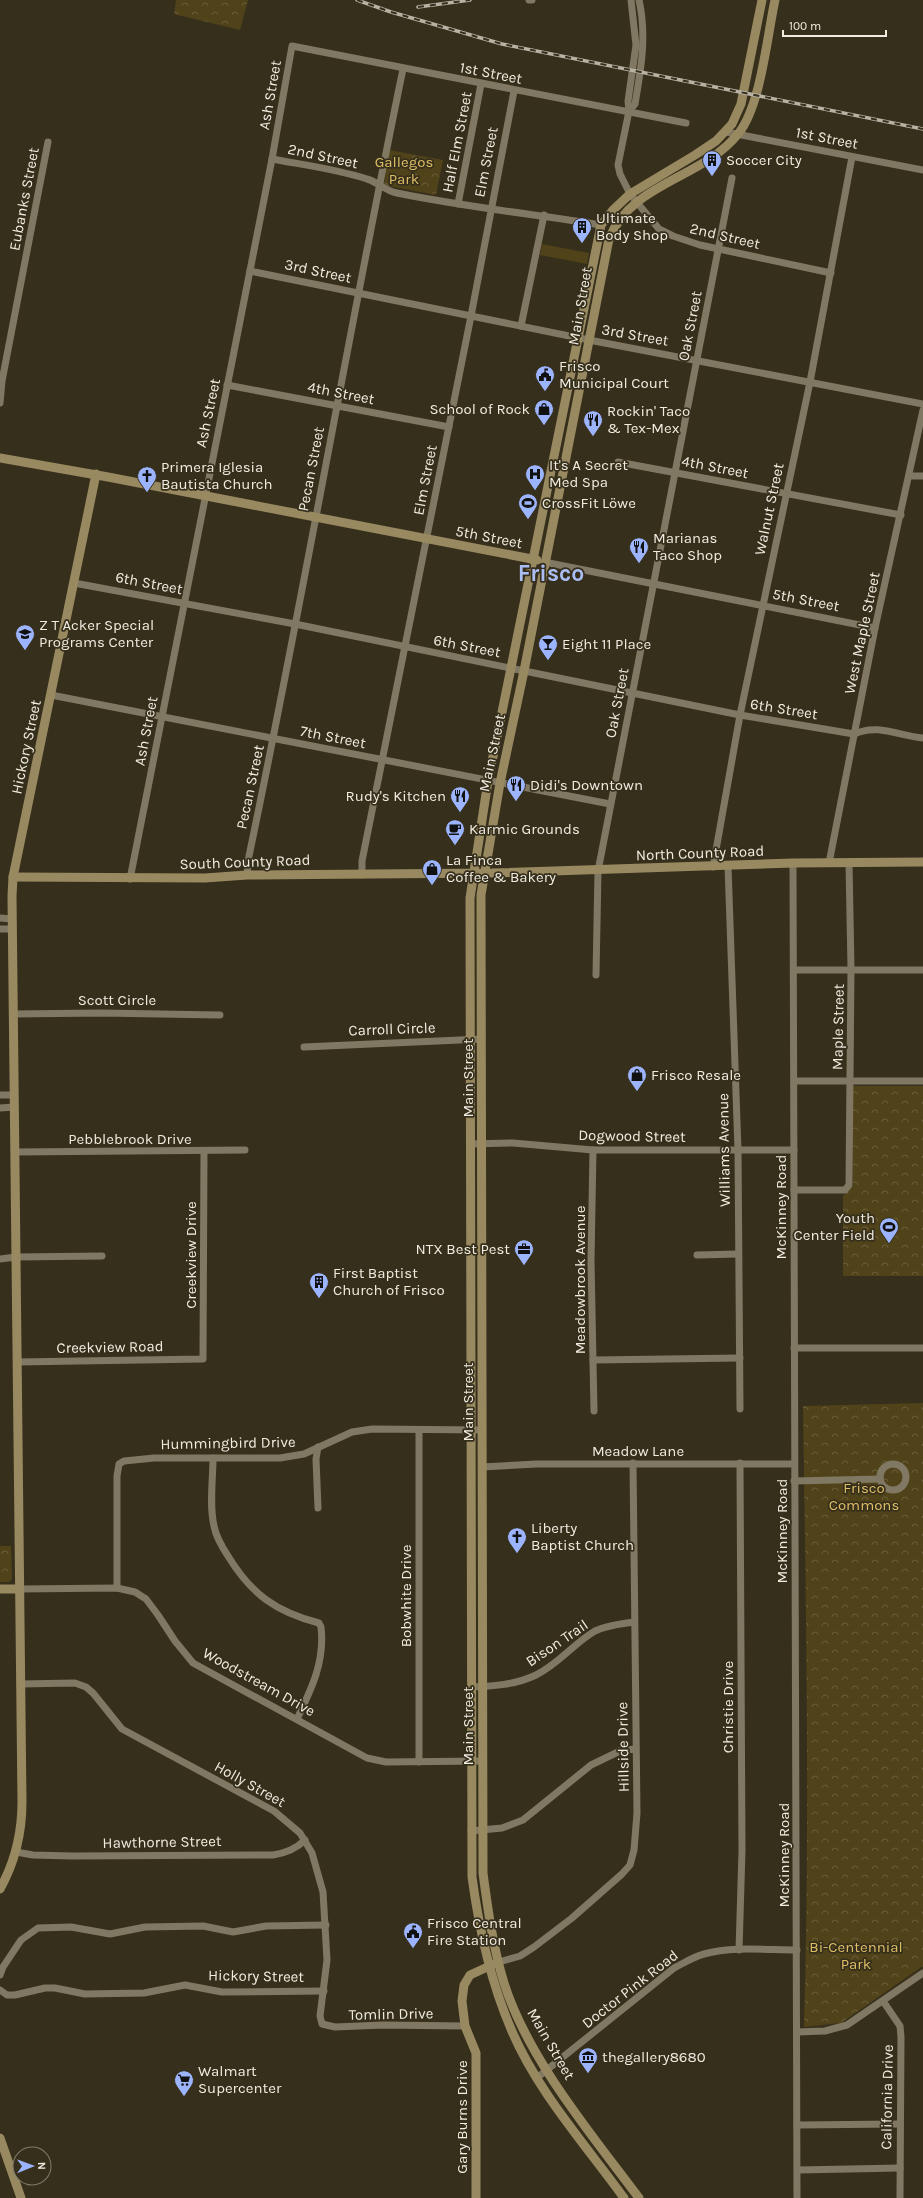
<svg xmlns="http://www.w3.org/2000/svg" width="923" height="2198" font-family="Karla,sans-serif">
	<defs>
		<pattern id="forest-crowns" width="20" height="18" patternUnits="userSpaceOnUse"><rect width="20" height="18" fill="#504219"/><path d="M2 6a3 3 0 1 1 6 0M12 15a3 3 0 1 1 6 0" fill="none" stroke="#6a5d3a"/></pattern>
	</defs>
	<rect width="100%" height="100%" fill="#362f1c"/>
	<polygon fill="#504219" points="542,244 589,253 587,264 540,255"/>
	<g fill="url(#forest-crowns)">
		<polygon points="176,0 248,0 240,30 174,14"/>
		<polygon points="389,150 443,160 436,195 384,185"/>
		<polygon points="853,1086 923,1086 923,1276 843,1276 843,1196 853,1186"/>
		<path d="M923 1403V1966L841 2023 804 2027C810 1820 806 1613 803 1406Z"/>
		<polygon points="0,1546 11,1546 12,1579 9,1582 0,1582"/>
	</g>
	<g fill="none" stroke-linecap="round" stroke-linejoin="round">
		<g stroke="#807863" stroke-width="7">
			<polyline points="529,0 532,0"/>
			<polyline points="631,0 636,45 628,101 629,111 618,165 620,174 630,194 659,229 673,236 700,245 831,273"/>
			<path d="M629 111 635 104C641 69 647 35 639 0"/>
			<polyline points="726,132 923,170"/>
			<path d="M272 159C304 165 336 169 367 179 378 182 385 191 397 193 465 207 533 214 601 225"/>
			<polyline points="458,204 481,84"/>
			<polyline points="250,271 589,340 923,404"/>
			<polyline points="521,326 544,215"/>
			<polyline points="227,385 449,427"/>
			<polyline points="0,403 2,381 48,142"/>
			<polyline points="618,462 901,515"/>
			<polyline points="910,476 923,476"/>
			<polyline points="544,562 875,628"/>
			<path d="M74 583 295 624 740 715 854 734C878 723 899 736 923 738"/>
			<polyline points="51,695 610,804"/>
			<polyline points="793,863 797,2198"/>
			<polyline points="829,863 875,628 923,410"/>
			<polyline points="728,866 738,1150 740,1409"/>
			<polyline points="713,867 740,715 810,382 852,157"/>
			<path d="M247 875 249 856C304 594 349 330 403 69"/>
			<polyline points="362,875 362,861 471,316 514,91"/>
			<polyline points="130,879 272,159 292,46 686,123"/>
			<polyline points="0,918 12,919"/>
			<polyline points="0,929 12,929"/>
			<polyline points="795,970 923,970"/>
			<polyline points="596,975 598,871 732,178"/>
			<polyline points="13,1014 101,1013 220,1015"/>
			<polyline points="304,1047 482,1039"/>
			<polyline points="794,1081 923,1081"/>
			<polyline points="0,1095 14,1095"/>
			<polyline points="0,1108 14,1107"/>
			<polyline points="470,1144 513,1143 593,1150 794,1150"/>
			<polyline points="593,1150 591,1261 594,1411"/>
			<polyline points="15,1152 245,1150"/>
			<polyline points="794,1190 845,1190 849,1185 851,969 849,863"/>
			<polyline points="697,1255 738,1254"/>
			<polyline points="0,1259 16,1257 102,1256"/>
			<polyline points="794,1348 923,1348"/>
			<polyline points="593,1360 740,1358"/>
			<polyline points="17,1362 203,1359 204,1151"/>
			<polyline points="318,1447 316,1459 318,1508"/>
			<path d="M213 1458C213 1480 209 1505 214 1526 216 1537 222 1547 228 1556 251 1594 276 1612 319 1623L321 1627C325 1661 312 1688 297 1719"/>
			<circle cx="893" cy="1477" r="13"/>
			<polyline points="482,1467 537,1464 794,1464"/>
			<polyline points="794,1481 880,1479"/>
			<polyline points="117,1588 117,1476 119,1464 124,1461 154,1458 280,1458 304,1454 352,1432 372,1429 482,1430"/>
			<polyline points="19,1589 117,1588 135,1592 146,1599 158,1615 175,1641 193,1663 367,1758 386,1762 482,1761"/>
			<polyline points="20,1684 75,1683 86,1687 93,1693 122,1729 274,1811 300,1833 312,1853 323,1892 327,1960 320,2016 322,2024 335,2027 383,2025 465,2026"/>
			<path d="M471 1687C494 1686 515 1685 536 1675 559 1664 574 1643 595 1631 607 1625 621 1624 634 1622"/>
			<polyline points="419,1762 419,1430"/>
			<polyline points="471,1831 502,1828 523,1820 591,1765 620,1751 635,1749"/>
			<path d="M16 1852 33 1855 72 1856 273 1855C286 1853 296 1849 305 1840"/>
			<polyline points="739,1950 742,1851 740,1463"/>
			<polyline points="499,1962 520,1956 534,1947 572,1918 622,1874 630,1865 634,1850 637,1813 633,1463"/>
			<polyline points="0,1975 3,1967 21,1940 38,1928 71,1927 110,1934 145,1927 203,1926 233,1932 266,1926 326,1925"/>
			<polyline points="0,1990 7,1995 15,1995 45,1988 55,1988 85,1994 144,1993 185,1985 222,1992 324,1991"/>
			<polyline points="883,2001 900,2026 901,2037 900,2198"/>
			<polyline points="797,2032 825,2031 847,2025 923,1973"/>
			<path d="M538 2077 674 1968C684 1963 693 1957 704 1954 733 1946 767 1950 797 1950"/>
			<polyline points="797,2125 899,2124"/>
			<polyline points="798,2170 900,2168"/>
		</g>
		<g stroke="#988960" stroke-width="9">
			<polyline points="0,458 108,477 537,560"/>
			<polyline points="13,877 205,878 247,875 492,873 793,863 923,862"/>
			<polyline points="0,1589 19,1589"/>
			<path d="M0 1889C15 1862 22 1833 22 1802L12 896 13 877 96 474"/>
			<polyline points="0,2138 21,2198"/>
			<polyline points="476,2198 476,2053 465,2026 462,2001 464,1985 470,1975 494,1964"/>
			<path d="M624 2198C585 2144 537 2091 511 2029 490 1980 479 1929 472 1877L470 898 488 781 601 225 613 210 630 194 695 155 716 141 732 124 741 104 762 0"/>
			<path d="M639 2198C592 2135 528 2059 504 1983 493 1947 488 1911 483 1873L481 895 500 783 524 671 609 239C632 182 702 179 738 134 761 106 767 36 775 0"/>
		</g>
		<g stroke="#b7b2a4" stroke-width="3.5">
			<g id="rail">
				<polyline points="357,0 391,12 502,44 923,129"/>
				<polyline points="418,7 470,0"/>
			</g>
		</g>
		<use href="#rail" stroke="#362f1c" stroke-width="2" stroke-dasharray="6" stroke-linecap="butt"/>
	</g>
	<defs>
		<g id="building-pin" transform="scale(1)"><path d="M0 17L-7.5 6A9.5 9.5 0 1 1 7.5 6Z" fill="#9cb4fd" stroke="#362f1c"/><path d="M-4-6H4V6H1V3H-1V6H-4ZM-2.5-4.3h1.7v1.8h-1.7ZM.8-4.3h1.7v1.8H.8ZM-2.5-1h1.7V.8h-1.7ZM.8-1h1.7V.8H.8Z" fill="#111"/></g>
		<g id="civic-pin" transform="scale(1)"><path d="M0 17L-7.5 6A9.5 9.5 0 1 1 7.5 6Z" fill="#9cb4fd" stroke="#362f1c"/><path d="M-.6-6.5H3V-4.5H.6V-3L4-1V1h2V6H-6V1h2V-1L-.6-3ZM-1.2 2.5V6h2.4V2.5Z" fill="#111"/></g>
		<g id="shop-pin" transform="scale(1)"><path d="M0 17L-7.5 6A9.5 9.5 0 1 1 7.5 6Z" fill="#9cb4fd" stroke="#362f1c"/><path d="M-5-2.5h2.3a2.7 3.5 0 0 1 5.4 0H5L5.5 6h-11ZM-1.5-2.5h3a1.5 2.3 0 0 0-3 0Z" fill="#111"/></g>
		<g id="restaurant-pin" transform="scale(1)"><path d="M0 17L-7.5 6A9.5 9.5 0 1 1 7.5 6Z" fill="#9cb4fd" stroke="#362f1c"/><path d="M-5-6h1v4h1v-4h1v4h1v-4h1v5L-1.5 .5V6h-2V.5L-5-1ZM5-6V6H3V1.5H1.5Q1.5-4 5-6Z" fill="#111"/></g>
		<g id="hospital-pin" transform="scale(1)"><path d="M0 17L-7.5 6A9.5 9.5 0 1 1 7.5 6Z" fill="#9cb4fd" stroke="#362f1c"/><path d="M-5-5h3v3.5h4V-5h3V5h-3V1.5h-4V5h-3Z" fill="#111"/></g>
		<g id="church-pin" transform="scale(1)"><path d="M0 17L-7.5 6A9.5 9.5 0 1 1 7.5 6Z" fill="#9cb4fd" stroke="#362f1c"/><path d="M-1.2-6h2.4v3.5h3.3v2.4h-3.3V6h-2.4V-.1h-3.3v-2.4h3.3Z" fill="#111"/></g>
		<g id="stadium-pin" transform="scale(1)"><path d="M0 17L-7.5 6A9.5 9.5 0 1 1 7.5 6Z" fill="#9cb4fd" stroke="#362f1c"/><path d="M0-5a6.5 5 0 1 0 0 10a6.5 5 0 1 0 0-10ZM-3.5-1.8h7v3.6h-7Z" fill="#111"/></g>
		<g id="school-pin" transform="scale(1)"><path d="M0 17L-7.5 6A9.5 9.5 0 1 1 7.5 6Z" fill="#9cb4fd" stroke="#362f1c"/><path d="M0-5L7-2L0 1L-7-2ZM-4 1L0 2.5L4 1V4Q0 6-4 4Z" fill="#111"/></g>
		<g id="bar-pin" transform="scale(1)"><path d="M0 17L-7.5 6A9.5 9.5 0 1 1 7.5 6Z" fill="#9cb4fd" stroke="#362f1c"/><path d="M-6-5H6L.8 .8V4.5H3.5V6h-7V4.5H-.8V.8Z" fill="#111"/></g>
		<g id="cafe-pin" transform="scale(1)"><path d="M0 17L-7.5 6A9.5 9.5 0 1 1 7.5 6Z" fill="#9cb4fd" stroke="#362f1c"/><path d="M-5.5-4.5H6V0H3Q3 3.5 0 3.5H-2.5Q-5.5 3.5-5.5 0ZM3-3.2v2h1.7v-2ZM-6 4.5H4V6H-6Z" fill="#111"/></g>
		<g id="office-pin" transform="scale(1)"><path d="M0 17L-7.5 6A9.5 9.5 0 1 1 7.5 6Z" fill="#9cb4fd" stroke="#362f1c"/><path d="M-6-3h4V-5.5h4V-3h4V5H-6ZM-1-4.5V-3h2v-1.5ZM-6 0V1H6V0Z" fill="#111"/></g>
		<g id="museum-pin" transform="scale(1)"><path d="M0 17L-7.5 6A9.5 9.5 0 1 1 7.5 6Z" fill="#9cb4fd" stroke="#362f1c"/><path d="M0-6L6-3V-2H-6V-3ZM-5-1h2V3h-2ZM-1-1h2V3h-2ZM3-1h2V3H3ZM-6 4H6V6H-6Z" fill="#111"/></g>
		<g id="supermarket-pin" transform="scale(1)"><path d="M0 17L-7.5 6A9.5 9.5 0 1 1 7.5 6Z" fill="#9cb4fd" stroke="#362f1c"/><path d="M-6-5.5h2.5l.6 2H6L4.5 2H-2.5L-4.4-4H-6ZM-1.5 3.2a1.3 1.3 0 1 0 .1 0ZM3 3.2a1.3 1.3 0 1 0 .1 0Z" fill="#111"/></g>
	</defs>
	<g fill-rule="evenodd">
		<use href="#building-pin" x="712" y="160"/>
		<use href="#building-pin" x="582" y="227"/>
		<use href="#civic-pin" x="545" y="375"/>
		<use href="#shop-pin" x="544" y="409"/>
		<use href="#restaurant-pin" x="593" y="420"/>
		<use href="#hospital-pin" x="535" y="474"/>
		<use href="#church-pin" x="147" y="476"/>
		<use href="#stadium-pin" x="528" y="503"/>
		<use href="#restaurant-pin" x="639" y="547"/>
		<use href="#school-pin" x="25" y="634"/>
		<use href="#bar-pin" x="548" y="644"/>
		<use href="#restaurant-pin" x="516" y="785"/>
		<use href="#restaurant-pin" x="460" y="796"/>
		<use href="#cafe-pin" x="455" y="829"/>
		<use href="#shop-pin" x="432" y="869"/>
		<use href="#shop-pin" x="637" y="1075"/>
		<use href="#stadium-pin" x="889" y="1227"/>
		<use href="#office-pin" x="524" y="1249"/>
		<use href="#building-pin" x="319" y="1282"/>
		<use href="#church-pin" x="517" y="1537"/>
		<use href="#civic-pin" x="413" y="1932"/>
		<use href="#museum-pin" x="588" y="2057"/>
		<use href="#supermarket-pin" x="184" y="2080"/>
	</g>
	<g text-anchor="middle" stroke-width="3.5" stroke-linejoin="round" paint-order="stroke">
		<g font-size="15" fill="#f0ece0" stroke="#362f1c">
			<text transform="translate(491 73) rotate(11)" y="5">1st Street</text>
			<text transform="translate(270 95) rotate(-80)" y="5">Ash Street</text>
			<text transform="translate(827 138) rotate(11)" y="5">1st Street</text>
			<text transform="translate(457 142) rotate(-79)" y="5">Half Elm Street</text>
			<text transform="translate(323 156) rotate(12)" y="5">2nd Street</text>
			<text transform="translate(486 162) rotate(-79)" y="5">Elm Street</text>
			<text transform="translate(24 199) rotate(-79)" y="5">Eubanks Street</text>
			<text transform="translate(725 236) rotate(13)" y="5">2nd Street</text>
			<text transform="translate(318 271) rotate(12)" y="5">3rd Street</text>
			<text transform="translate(580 306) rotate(-80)" y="5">Main Street</text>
			<text transform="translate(690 326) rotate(-79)" y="5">Oak Street</text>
			<text transform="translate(635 335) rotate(10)" y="5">3rd Street</text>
			<text transform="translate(341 393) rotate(11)" y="5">4th Street</text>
			<text transform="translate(208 413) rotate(-78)" y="5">Ash Street</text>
			<text transform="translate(715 467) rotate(11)" y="5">4th Street</text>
			<text transform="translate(311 469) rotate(-79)" y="5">Pecan Street</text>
			<text transform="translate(425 480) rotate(-79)" y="5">Elm Street</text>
			<text transform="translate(769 509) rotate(-78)" y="5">Walnut Street</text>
			<text transform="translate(489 537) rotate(11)" y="5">5th Street</text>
			<text transform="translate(149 583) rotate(11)" y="5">6th Street</text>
			<text transform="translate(806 600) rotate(11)" y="5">5th Street</text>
			<text transform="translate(862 633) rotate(-78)" y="5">West Maple Street</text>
			<text transform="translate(467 646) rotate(11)" y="5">6th Street</text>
			<text transform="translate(617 703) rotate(-79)" y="5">Oak Street</text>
			<text transform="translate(784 709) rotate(9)" y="5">6th Street</text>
			<text transform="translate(146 731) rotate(-79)" y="5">Ash Street</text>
			<text transform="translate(333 737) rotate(11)" y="5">7th Street</text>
			<text transform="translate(26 747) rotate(-78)" y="5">Hickory Street</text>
			<text transform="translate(492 753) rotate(-78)" y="5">Main Street</text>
			<text transform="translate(250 787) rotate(-78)" y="5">Pecan Street</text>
			<text transform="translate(700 853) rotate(-2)" y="5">North County Road</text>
			<text transform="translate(245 862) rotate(-2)" y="5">South County Road</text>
			<text x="117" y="1005">Scott Circle</text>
			<text transform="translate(838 1027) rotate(-89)" y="5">Maple Street</text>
			<text transform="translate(392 1029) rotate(-2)" y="5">Carroll Circle</text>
			<text transform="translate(468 1078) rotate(-90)" y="5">Main Street</text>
			<text transform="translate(632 1136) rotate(1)" y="5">Dogwood Street</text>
			<text x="130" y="1144">Pebblebrook Drive</text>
			<text transform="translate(724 1150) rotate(-91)" y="5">Williams Avenue</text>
			<text transform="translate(781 1207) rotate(-90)" y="5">McKinney Road</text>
			<text transform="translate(191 1255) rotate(-90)" y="5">Creekview Drive</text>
			<text transform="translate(580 1280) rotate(-90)" y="5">Meadowbrook Avenue</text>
			<text transform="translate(110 1347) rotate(-1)" y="5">Creekview Road</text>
			<text transform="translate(468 1402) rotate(-90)" y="5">Main Street</text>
			<text transform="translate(228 1443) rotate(-1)" y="5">Hummingbird Drive</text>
			<text x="638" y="1456">Meadow Lane</text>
			<text transform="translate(782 1531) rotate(-90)" y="5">McKinney Road</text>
			<text transform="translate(406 1596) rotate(-90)" y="5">Bobwhite Drive</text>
			<text transform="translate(557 1643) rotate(-34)" y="5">Bison Trail</text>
			<text transform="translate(259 1682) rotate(29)" y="5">Woodstream Drive</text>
			<text transform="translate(728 1707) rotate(-90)" y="5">Christie Drive</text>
			<text transform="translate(468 1726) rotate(-90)" y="5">Main Street</text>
			<text transform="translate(623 1747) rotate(-91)" y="5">Hillside Drive</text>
			<text transform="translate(250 1784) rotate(29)" y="5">Holly Street</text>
			<text transform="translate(162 1842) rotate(-1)" y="5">Hawthorne Street</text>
			<text transform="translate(784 1855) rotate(-90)" y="5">McKinney Road</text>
			<text transform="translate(256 1976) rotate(1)" y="5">Hickory Street</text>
			<text transform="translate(630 1989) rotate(-38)" y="5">Doctor Pink Road</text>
			<text transform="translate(391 2014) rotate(-1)" y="5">Tomlin Drive</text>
			<text transform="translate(551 2044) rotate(60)" y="5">Main Street</text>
			<text transform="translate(887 2097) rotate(-89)" y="5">California Drive</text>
			<text transform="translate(462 2117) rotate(-90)" y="5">Gary Burns Drive</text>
		</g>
		<g font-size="15" fill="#f0ece0" stroke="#362f1c" text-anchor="start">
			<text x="726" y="165">Soccer City</text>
			<text x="596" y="223">Ultimate<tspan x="596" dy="17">Body Shop</tspan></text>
			<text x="559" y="371">Frisco<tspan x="559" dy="17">Municipal Court</tspan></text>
			<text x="530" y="414" text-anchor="end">School of Rock</text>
			<text x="607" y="416">Rockin' Taco<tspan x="607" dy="17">&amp; Tex-Mex</tspan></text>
			<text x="549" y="470">It's A Secret<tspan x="549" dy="17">Med Spa</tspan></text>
			<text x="161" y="472">Primera Iglesia<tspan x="161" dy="17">Bautista Church</tspan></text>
			<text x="542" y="508">CrossFit Löwe</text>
			<text x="653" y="543">Marianas<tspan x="653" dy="17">Taco Shop</tspan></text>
			<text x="39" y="630">Z T Acker Special<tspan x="39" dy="17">Programs Center</tspan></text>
			<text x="562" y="649">Eight 11 Place</text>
			<text x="530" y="790">Didi's Downtown</text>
			<text x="446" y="801" text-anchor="end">Rudy's Kitchen</text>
			<text x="469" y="834">Karmic Grounds</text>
			<text x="446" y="865">La Finca<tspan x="446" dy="17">Coffee &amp; Bakery</tspan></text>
			<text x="651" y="1080">Frisco Resale</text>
			<text x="875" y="1223" text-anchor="end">Youth<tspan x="875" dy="17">Center Field</tspan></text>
			<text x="510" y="1254" text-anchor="end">NTX Best Pest</text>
			<text x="333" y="1278">First Baptist<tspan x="333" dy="17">Church of Frisco</tspan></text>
			<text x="531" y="1533">Liberty<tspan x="531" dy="17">Baptist Church</tspan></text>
			<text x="427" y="1928">Frisco Central<tspan x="427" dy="17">Fire Station</tspan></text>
			<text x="602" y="2062">thegallery8680</text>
			<text x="198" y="2076">Walmart<tspan x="198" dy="17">Supercenter</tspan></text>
		</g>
		<g font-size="15" fill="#e0bf66" stroke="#362f1c">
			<text x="404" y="167">Gallegos<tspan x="404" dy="17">Park</tspan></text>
			<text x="864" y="1493">Frisco<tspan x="864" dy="17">Commons</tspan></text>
			<text x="856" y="1952">Bi-Centennial<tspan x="856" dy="17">Park</tspan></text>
		</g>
		<g font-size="23" font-weight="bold" fill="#abbef4" stroke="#362f1c">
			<text x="551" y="581">Frisco</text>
		</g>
	</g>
	<g transform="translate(32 2166) rotate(89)"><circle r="19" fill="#362f1c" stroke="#807b6a"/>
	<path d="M0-3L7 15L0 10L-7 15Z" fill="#9cb4fd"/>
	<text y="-6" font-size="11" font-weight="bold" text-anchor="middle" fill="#f0ece0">N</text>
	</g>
	<path d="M783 30v6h103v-6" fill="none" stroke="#f0ece0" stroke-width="2"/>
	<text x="789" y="30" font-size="12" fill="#f0ece0" stroke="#362f1c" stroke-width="3" paint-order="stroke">100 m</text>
</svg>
